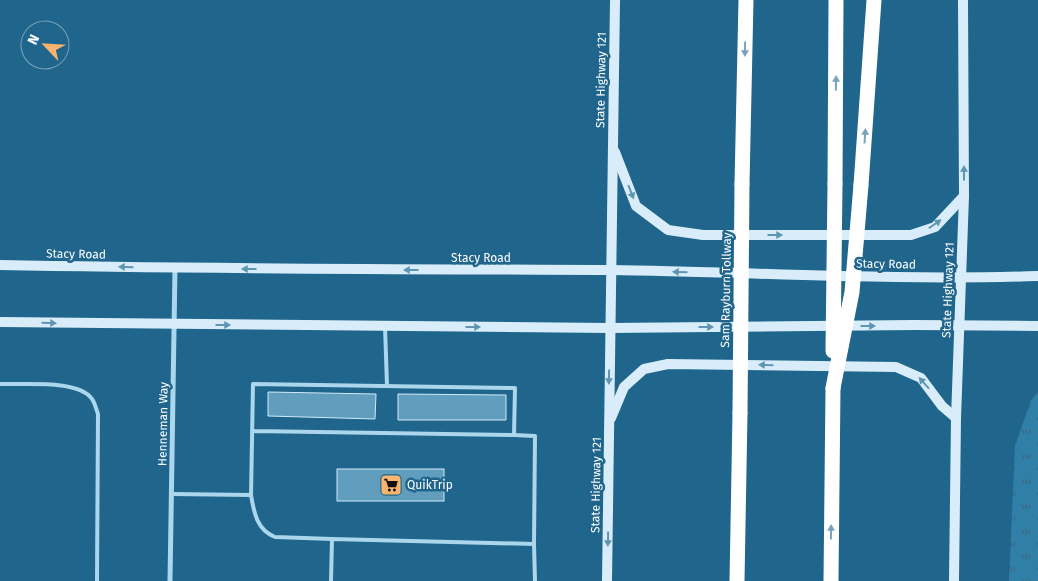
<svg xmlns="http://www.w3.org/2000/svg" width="1038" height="581" font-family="'Fira Sans',sans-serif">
	<defs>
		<pattern id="grass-tufts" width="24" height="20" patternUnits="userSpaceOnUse" patternTransform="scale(1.25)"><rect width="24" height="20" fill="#307fa7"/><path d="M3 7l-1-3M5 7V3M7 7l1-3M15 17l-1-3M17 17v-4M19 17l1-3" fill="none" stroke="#3d687e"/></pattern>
	</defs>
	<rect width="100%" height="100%" fill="#1f658c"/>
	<polygon fill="url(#grass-tufts)" points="1038,392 1038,581 1009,581 1015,446 1031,400"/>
	<g fill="#619ebe" stroke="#d1ebf9">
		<polygon points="268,392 376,394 375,419 268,416"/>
		<polygon points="398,394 506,395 506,420 398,420"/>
		<rect x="337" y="469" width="107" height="32"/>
	</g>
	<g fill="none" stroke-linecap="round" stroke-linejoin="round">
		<g stroke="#acd6ec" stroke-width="4">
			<polyline points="385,326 387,386"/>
			<path d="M0 384C23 385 79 379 92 399 95 403 96 409 98 414L97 581"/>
			<polyline points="514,435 535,436 534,544 535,581"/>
			<polyline points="172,494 251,495 253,384 515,388 514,435 252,431"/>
			<path d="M251 495C254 513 257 530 275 537L332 539"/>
			<polyline points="331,581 332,539 534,544"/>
		</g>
		<polyline stroke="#acd6ec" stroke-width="5" points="170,581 175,268"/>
		<g stroke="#d8edf9" stroke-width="10">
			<polyline points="615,152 636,206 668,230 703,235 911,235 935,227 964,196"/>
			<path d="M0 265C203 269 407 269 610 270 753 272 896 281 1038 276"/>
			<polyline points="0,322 610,328 914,325 1038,326"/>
			<polyline points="611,418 624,387 644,369 668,364 896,367 921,378 942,406 956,418"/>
			<polyline points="607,581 615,0"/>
			<polyline points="954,581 956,418 964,196 963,0"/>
		</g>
		<g stroke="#fff" stroke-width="15">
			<polyline points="742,184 746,0"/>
			<polyline points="835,184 836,0"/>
			<polyline points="861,185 874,0"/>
			<polyline points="737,581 740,413"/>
			<polyline points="831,581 833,388"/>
		</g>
		<g stroke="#fff" stroke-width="15">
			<polyline points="833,351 835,184"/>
			<polyline points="833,388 852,292 861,185"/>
			<polyline points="740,413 742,184"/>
		</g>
	</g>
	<defs><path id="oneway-solid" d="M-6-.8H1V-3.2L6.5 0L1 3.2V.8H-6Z" transform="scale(1.25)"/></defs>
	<g fill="#79a3ba">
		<use href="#oneway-solid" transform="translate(745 49) rotate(91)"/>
		<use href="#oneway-solid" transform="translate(836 83) rotate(-89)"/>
		<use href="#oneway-solid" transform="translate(865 136) rotate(-86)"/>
		<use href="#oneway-solid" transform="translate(831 532) rotate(-89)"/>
	</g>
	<g fill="#6095b2">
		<use href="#oneway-solid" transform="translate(964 173) rotate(-90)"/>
		<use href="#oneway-solid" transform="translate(631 192) rotate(69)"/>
		<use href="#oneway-solid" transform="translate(935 224) rotate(-35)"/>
		<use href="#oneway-solid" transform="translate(775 235)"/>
		<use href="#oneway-solid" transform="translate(126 267) rotate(-179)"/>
		<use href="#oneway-solid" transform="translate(249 269) rotate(-180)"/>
		<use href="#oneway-solid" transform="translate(411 270) rotate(-180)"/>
		<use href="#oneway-solid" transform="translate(680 272) rotate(-179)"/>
		<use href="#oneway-solid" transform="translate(49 323) rotate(1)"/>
		<use href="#oneway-solid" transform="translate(223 325)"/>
		<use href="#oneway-solid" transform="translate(868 326)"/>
		<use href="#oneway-solid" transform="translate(473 327)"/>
		<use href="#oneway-solid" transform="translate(706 327)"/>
		<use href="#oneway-solid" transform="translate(766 365) rotate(-179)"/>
		<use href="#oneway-solid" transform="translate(609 377) rotate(91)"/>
		<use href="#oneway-solid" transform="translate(924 383) rotate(-132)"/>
		<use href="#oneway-solid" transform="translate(608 539) rotate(91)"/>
	</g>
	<defs>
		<g id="supermarket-square" transform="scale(1.125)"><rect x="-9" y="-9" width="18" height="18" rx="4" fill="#fab46d" stroke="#1f658c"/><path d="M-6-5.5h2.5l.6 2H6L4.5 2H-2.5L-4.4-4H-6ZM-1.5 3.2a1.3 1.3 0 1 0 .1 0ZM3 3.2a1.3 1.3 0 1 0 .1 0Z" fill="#111"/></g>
	</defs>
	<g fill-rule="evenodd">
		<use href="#supermarket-square" x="391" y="485"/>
	</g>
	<g text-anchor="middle" stroke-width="5" stroke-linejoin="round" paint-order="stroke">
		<g font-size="12" fill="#fff" stroke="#1f658c">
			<text transform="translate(601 80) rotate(-89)" y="4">State Highway 121</text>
			<text transform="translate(76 254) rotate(1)" y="4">Stacy Road</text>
			<text x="481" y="262">Stacy Road</text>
			<text transform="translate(886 264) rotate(1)" y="4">Stacy Road</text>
			<text transform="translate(726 290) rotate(-89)" y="4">Sam Rayburn Tollway</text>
			<text transform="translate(948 290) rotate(-88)" y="4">State Highway 121</text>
			<text transform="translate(163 424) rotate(-89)" y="4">Henneman Way</text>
			<text transform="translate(596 485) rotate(-89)" y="4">State Highway 121</text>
		</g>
		<g font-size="12" fill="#fff" stroke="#1f658c" text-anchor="start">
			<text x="407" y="489">QuikTrip</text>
		</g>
	</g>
	<g transform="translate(45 45) rotate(295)"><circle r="24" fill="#1f658c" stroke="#79a3ba"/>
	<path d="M0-4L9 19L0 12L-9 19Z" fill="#fab46d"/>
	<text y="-8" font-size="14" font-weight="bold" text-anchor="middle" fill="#ffffff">N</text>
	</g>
</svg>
